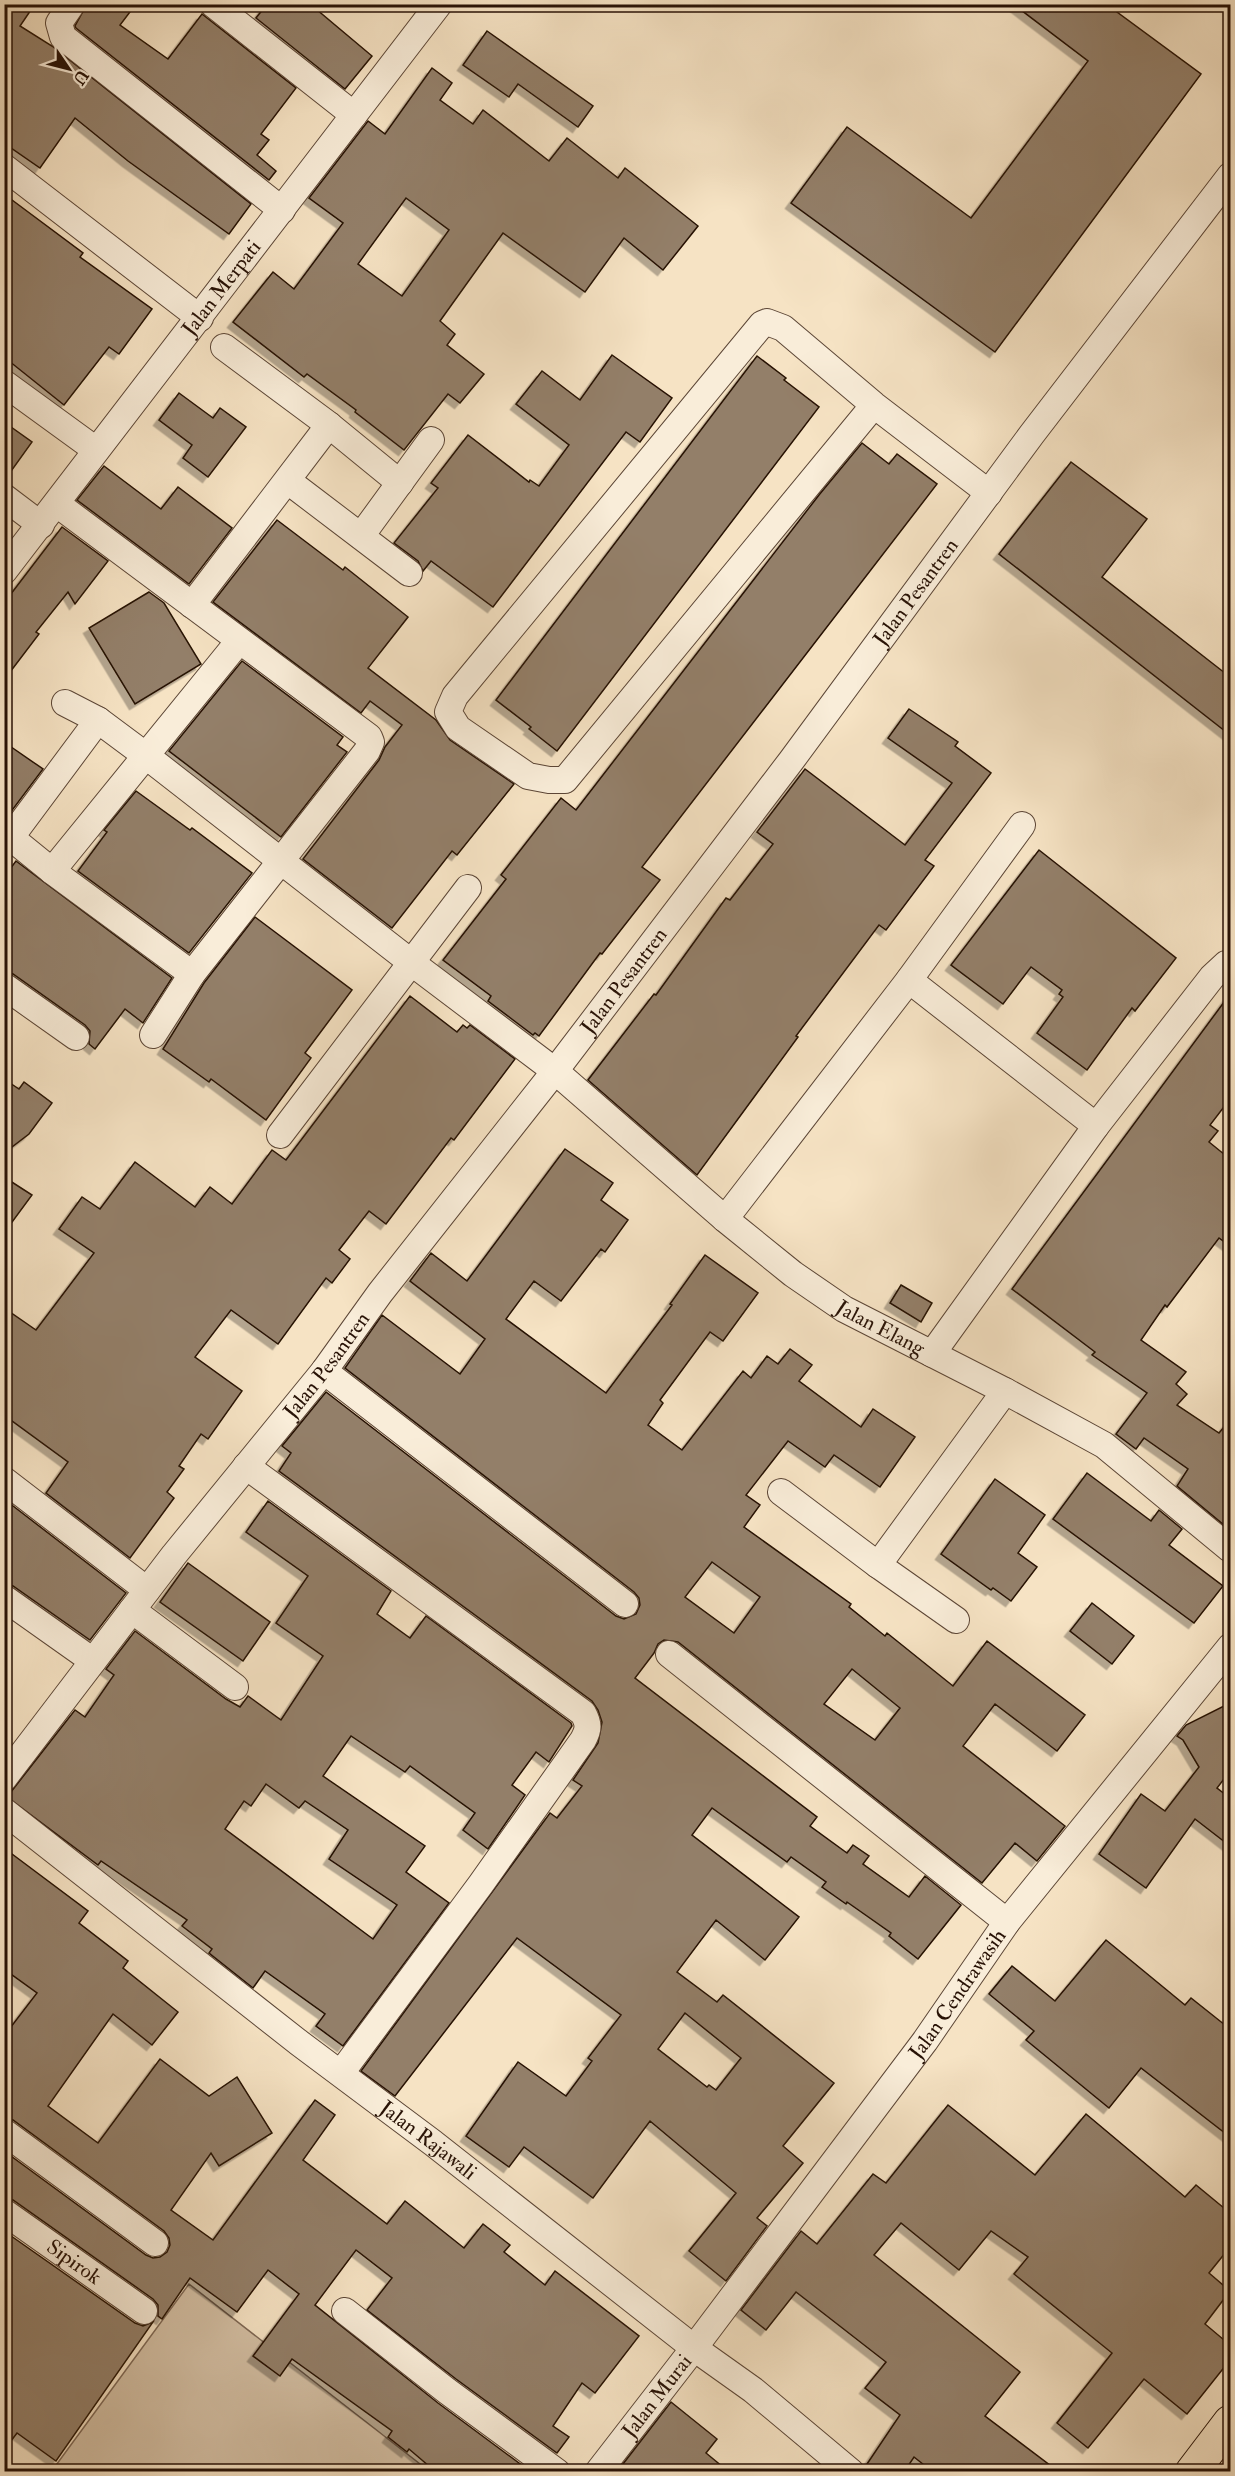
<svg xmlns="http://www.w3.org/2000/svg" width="1235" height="2476" font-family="'IM FELL Double Pica',serif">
	<defs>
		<filter id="shadow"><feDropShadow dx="-5.5" dy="5.5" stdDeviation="0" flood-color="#0004"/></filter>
	</defs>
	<rect width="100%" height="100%" fill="#f6e3c4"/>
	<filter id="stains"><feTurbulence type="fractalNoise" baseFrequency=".00333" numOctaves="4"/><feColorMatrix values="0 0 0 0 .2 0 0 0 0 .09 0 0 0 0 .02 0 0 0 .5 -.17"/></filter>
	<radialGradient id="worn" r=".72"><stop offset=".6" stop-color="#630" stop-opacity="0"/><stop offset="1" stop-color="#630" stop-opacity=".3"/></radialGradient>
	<polygon fill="#d3bfa4" stroke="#7e6855" stroke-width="1.5" points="189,2284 429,2471 51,2472"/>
	<g fill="#937f69" stroke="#281206" stroke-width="1.5" fill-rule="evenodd" filter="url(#shadow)">
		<polygon points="4,4 35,4 20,26 52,46 251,204 229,234 128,161 75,118 40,168 4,143"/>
		<polygon points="87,4 136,4 120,25 168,59 202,14 296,88 261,134 269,140 257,155 276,171 269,180 76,28 75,26"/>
		<polygon points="267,4 310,4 372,56 345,89 256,18"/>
		<polygon points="1013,4 1106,4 1201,74 995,352 791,203 847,127 971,218 1088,61"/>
		<polygon points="487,31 593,106 578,127 518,84 509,97 463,65"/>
		<path d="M432 68 452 83 440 100 473 124 483 110 549 161 567 138 618 178 625 168 698 226 663 270 624 238 585 292 503 233 440 321 455 334 447 345 484 374 460 403 448 394 404 450 355 412 356 410 307 374 304 377 233 322 273 272 294 289 343 223 309 198 368 121 385 134ZM406 198 449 230 402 296 358 264Z"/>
		<polygon points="4,194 83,253 80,257 152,309 119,354 109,347 64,405 4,357"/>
		<polygon points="612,355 672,398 640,442 626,432 493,607 431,561 423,571 418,561 394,543 438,488 431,483 468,435 529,482 530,480 539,486 569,445 516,404 542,371 580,400"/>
		<polygon points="757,356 786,378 784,380 819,407 557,751 529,729 531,727 496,700"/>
		<polygon points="179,393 213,418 220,408 246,427 208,477 183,458 192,445 159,420"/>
		<polygon points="4,422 32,442 4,481"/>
		<polygon points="862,443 889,464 897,454 937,484 642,867 660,880 602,954 600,953 539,1036 535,1033 533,1035 488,1001 491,996 443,960 506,879 501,875 561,798 576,810 819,495"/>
		<polygon points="1071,462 1147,519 1102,577 1230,677 1230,735 999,554"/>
		<polygon points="104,466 161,509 178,487 232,528 189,584 77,500"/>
		<polygon points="277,520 343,570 345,567 408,617 368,668 436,720 450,740 514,784 457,855 452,851 392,928 303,859 379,760 385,747 402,725 370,701 361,713 213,602"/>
		<polygon points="62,527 108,561 75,604 68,592 36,632 39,634 4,680 4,603"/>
		<polygon points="149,592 164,603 201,664 135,704 89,628"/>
		<polygon points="242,661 343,737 337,745 347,752 281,837 169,751"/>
		<polygon points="909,709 958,742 955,746 991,773 925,860 934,866 886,930 879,925 796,1036 798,1037 697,1175 588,1080 654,994 656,995 726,898 730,900 773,844 757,832 805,769 905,845 952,783 888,738"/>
		<polygon points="4,742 43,769 7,817 4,817"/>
		<polygon points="136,791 190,830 192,828 252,873 189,953 78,871 107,832 104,830"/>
		<polygon points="1039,850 1176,958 1135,1011 1132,1008 1087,1070 1037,1033 1063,997 1059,994 1062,990 1031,967 1003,1004 951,965"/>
		<polygon points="16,861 172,978 143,1023 125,1009 95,1049 89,1044 90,1031 85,1025 13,974 4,971 4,877"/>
		<polygon points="255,917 352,990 305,1053 311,1058 266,1120 211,1079 209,1082 163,1049 204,983"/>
		<polygon points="1230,994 1230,1099 1210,1125 1218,1131 1209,1142 1230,1159 1230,1246 1219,1238 1167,1307 1165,1305 1141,1340 1186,1372 1176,1384 1187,1394 1177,1405 1219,1433 1230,1420 1230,1530 1177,1486 1188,1469 1144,1438 1136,1449 1116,1434 1147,1393 1092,1355 1095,1352 1012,1289"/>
		<polygon points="410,996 457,1032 463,1025 467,1028 470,1025 515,1059 454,1140 451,1138 386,1224 369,1211 339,1250 350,1259 332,1283 326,1278 278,1344 231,1310 195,1357 242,1391 208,1439 201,1434 179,1466 184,1469 167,1492 174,1498 130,1558 46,1493 68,1462 4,1415 4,1308 36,1330 94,1253 59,1229 82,1197 100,1209 135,1162 195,1207 210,1187 232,1204 272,1150 286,1160"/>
		<polygon points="4,1079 19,1089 24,1082 52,1103 29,1134 4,1153"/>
		<path d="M565 1149 613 1183 601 1200 628 1220 605 1252 601 1249 561 1301 534 1281 506 1319 606 1393 672 1305 670 1304 705 1255 758 1293 723 1341 710 1332 660 1400 663 1403 648 1425 682 1450 743 1371 751 1378 767 1356 778 1364 790 1349 812 1365 799 1381 861 1427 873 1409 915 1437 880 1487 834 1455 825 1467 788 1441 746 1495 760 1505 744 1527 851 1604 849 1607 885 1636 887 1633 953 1686 987 1641 1085 1715 1057 1751 995 1704 963 1746 1065 1826 1037 1861 1015 1843 982 1883 678 1642 664 1640 658 1644 654 1653 635 1678 817 1817 810 1826 847 1853 853 1845 869 1856 863 1864 909 1897 925 1876 961 1905 918 1959 889 1936 891 1933 847 1902 846 1904 822 1887 826 1882 791 1857 787 1862 712 1808 692 1835 799 1917 765 1960 716 1920 677 1972 717 2002 723 1995 834 2083 783 2146 803 2163 757 2218 767 2226 726 2281 689 2251 736 2193 650 2121 593 2198 524 2147 509 2167 466 2136 518 2062 566 2096 592 2061 588 2058 621 2015 517 1938 395 2096 361 2071 550 1813 557 1818 582 1786 573 1780 598 1743 602 1722 598 1710 592 1701 279 1471 291 1453 282 1446 326 1392 616 1616 624 1619 636 1614 640 1605 639 1598 634 1592 345 1368 382 1315 460 1374 485 1339 410 1281 431 1253 467 1281ZM712 1562 760 1597 734 1633 685 1597ZM852 1669 900 1708 875 1740 824 1704ZM685 2013 741 2058 716 2090 709 2085 707 2087 658 2049Z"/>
		<polygon points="4,1177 32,1195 4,1233"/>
		<polygon points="901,1285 932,1303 921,1322 890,1303"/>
		<polygon points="1087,1473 1151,1521 1159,1510 1182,1529 1169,1545 1223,1586 1194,1623 1053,1519"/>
		<polygon points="995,1479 1045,1515 1018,1553 1037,1567 1011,1601 993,1588 991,1590 941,1554"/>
		<polygon points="4,1499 126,1593 90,1640 13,1586 4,1583"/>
		<path d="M268 1501 391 1591 377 1614 410 1638 426 1616 571 1723 572 1726 549 1762 536 1752 512 1785 525 1795 488 1849 463 1830 475 1813 410 1766 405 1772 351 1736 323 1776 425 1846 406 1872 449 1903 343 2046 316 2026 325 2014 265 1971 253 1988 209 1953 212 1949 182 1926 187 1920 101 1861 98 1865 7 1797 75 1710 85 1717 114 1675 106 1669 135 1631 226 1699 240 1707 248 1696 281 1720 323 1656 276 1623 308 1576 246 1532ZM266 1784 299 1808 305 1801 348 1830 329 1859 397 1905 373 1939 225 1829 244 1801 251 1806Z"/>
		<polygon points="188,1563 270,1622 243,1661 160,1602"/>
		<polygon points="1092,1603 1134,1636 1112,1664 1070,1631"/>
		<polygon points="1230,1703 1230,1771 1217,1788 1230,1798 1230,1846 1195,1819 1146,1888 1099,1854 1141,1794 1165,1811 1199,1767 1183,1740 1177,1736 1186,1725"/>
		<polygon points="4,1848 88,1911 79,1923 128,1961 123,1968 178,2012 152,2045 113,2014 48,2106 98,2143 160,2059 209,2096 237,2077 272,2133 219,2166 211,2153 171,2210 213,2240 315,2100 335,2115 303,2160 387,2224 405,2201 464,2248 483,2224 510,2245 504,2252 545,2285 555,2271 639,2336 595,2393 582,2383 553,2426 569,2437 557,2453 456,2379 367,2310 392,2278 356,2250 315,2305 438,2403 531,2472 436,2472 409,2449 407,2452 388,2437 392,2431 292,2359 280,2376 253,2356 299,2294 268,2270 237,2312 190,2278 162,2319 158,2316 158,2305 153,2299 13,2200 4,2197 4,2151 146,2255 153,2258 160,2257 167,2252 170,2245 169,2238 164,2231 13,2120 4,2117 4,2036 37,1993 4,1969"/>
		<polygon points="1106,1940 1185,2005 1191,1998 1230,2029 1230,2137 1141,2068 1109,2108 1026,2040 1034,2031 989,1994 1012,1966 1055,2001"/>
		<polygon points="948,2105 1035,2175 1086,2114 1185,2197 1196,2185 1230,2213 1230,2247 1209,2273 1230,2291 1205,2324 1230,2345 1230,2360 1187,2414 1144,2379 1088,2448 1057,2423 1112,2353 1014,2274 1028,2257 991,2231 959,2270 901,2223 874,2255 1020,2372 985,2416 1059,2472 933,2472 914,2457 904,2472 866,2472 865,2467 900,2415 865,2388 886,2362 796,2292 766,2330 741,2310 801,2231 817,2244 873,2174 886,2183"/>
		<polygon points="4,2231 135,2323 143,2326 153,2322 56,2461 17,2433 4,2450"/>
		<polygon points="671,2402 717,2439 706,2453 729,2472 632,2472 623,2464"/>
	</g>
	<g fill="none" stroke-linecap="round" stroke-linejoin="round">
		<g stroke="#5c4636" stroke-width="28">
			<g id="street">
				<polyline points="72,4 59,23 63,37 282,210"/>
				<polyline points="213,4 354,115"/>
				<polyline points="4,167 200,318"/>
				<polyline points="224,347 329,425"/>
				<polyline points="4,383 96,450"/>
				<polyline points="874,405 565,780 549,780 528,776 458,728 448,712 455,696 762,324 767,322 783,328 874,405 989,493"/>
				<polyline points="288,481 409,573"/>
				<polyline points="4,497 41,525"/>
				<polyline points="65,510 369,737 371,742 367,751 192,974 153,1035"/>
				<polyline points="361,536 431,440"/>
				<path id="s1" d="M4 571 439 4"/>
				<polyline points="192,605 329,425 400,483"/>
				<path id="s2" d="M65 703 98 720 145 755 412 963 555 1071 725 1219 793 1274 844 1309 1005 1391 1104 1445 1230 1549"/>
				<polyline points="4,832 52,871 192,974"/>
				<polyline points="11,837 98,720"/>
				<polyline points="52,871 239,641"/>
				<polyline points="909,980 1096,1126"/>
				<polyline points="4,986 76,1037"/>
				<polyline points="280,1135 468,888"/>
				<polyline points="725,1219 909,980 1022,825"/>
				<polyline points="932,1354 1096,1126 1212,977 1226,964 1230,964"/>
				<polyline points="324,1371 625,1604"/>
				<path d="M246 1466 583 1713C589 1724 589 1729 583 1740L481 1884 341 2073"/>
				<polyline points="4,1480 147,1590"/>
				<polyline points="781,1492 878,1565"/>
				<polyline points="4,1598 93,1661"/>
				<polyline points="132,1610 235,1687"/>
				<polyline points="956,1620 878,1565 1005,1391"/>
				<polyline points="669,1654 1007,1922"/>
				<path id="s3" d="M4 1778 174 1555 324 1371 380 1293 555 1071 791 761 1032 434 1230 176"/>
				<path id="s4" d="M4 1811 298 2042 433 2143 694 2348 753 2390 851 2472"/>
				<polyline points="4,2132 155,2243"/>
				<path id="s5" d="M4 2212 144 2311"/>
				<polyline points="345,2311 447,2391 557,2472"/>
				<path id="s6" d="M598 2472 694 2348 925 2041 1007 1922 1230 1647"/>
			</g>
		</g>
		<g stroke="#281206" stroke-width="35">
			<polyline id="primary" points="1192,2472 1230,2422"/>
		</g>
		<use href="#street" stroke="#f9edd9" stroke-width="26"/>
		<use href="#primary" stroke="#f6e3c4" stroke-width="33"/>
	</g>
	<g text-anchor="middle" stroke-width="5" stroke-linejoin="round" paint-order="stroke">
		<g font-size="21" fill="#281206" stroke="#f9edd9">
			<text dy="7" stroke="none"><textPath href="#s1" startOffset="357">Jalan Merpati</textPath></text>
			<text dy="7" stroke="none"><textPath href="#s3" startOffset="1496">Jalan Pesantren</textPath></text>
			<text dy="7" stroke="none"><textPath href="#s3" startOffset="1010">Jalan Pesantren</textPath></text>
			<text dy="7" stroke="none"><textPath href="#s2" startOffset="1029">Jalan Elang</textPath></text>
			<text dy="7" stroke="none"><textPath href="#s3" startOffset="524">Jalan Pesantren</textPath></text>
			<text dy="7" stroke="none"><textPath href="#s6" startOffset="598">Jalan Cendrawasih</textPath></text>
			<text dy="7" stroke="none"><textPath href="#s4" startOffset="537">Jalan Rajawali</textPath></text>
			<text dy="7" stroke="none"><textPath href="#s5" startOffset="86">Sipirok</textPath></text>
			<text dy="7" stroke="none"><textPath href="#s6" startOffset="96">Jalan Murai</textPath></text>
		</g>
	</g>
	<rect width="1235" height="2476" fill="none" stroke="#f6e3c4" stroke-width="24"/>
	<rect x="6" y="6" width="1223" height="2464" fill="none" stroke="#281206" stroke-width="3"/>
	<rect x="12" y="12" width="1211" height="2452" fill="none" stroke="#281206" stroke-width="1.5"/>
	<g transform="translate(69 69) rotate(125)" stroke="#f9edd9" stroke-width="4.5" paint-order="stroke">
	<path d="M0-4.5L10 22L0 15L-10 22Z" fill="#281206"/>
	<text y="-9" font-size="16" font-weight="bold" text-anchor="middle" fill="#281206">U</text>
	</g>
	<rect width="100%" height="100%" filter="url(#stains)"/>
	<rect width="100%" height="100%" fill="url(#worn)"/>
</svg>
